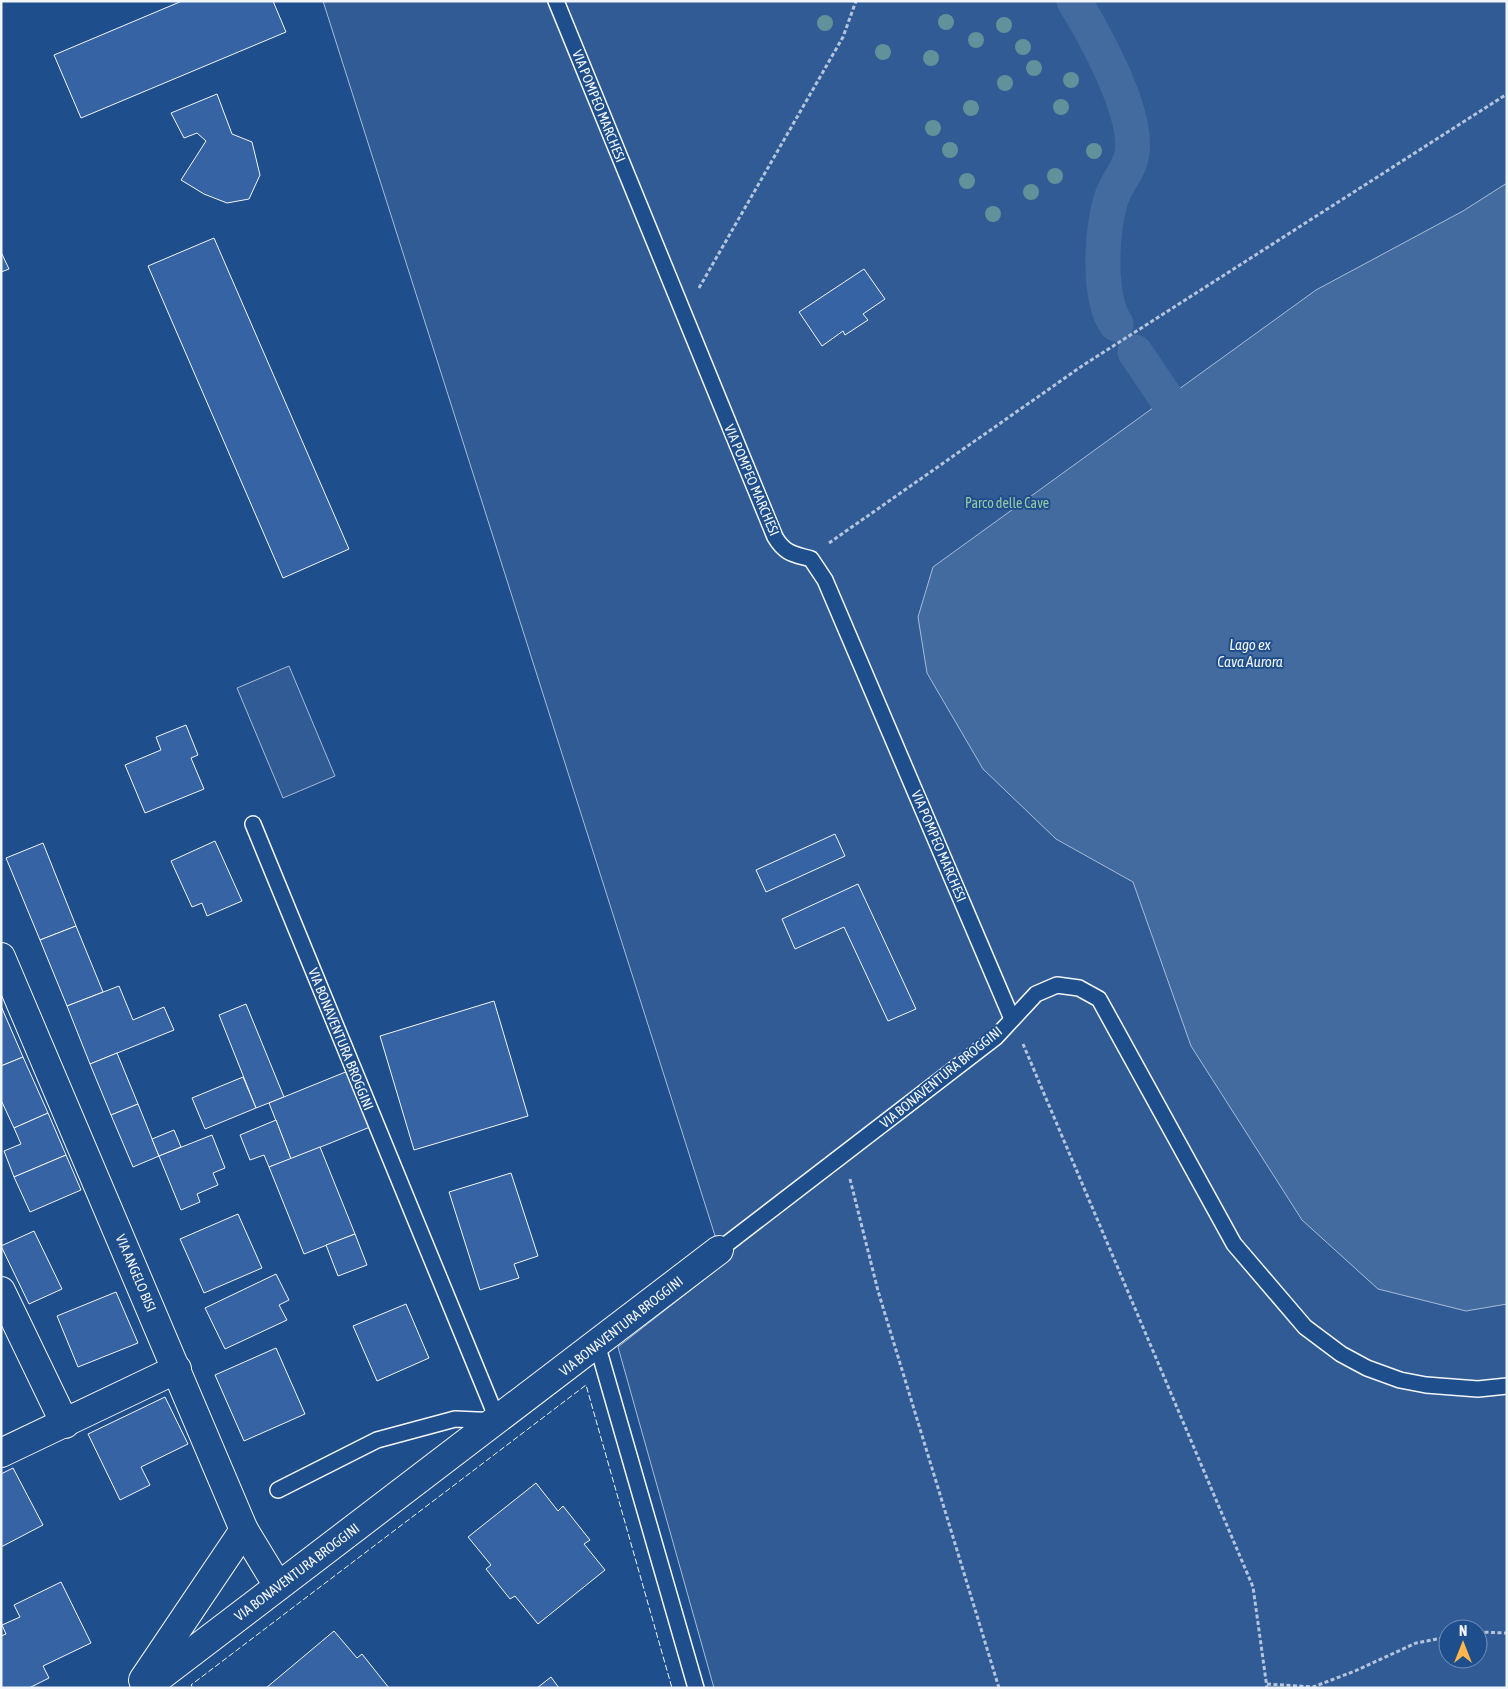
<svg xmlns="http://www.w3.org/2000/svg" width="1508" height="1689" font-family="'Asap Condensed',sans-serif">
	<rect width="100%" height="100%" fill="#1f4e8c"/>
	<g fill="#305b95" stroke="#a8bbd7" fill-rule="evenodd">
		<path d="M323 1H1507V1688H714L618 1347 724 1264ZM1448 1629H1478V1659H1448Z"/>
		<polygon points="289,666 335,776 283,798 237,688"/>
	</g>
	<polygon fill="#446ba0" stroke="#a8bbd7" points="1507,183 1507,1304 1466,1311 1378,1289 1302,1220 1191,1046 1133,882 1056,839 983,769 927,673 918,617 933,567 1316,290 1463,211"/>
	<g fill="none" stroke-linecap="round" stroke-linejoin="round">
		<g stroke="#446ba0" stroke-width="35">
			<path d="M1074 1C1095 35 1138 112 1132 153 1130 169 1119 179 1113 194 1101 224 1097 297 1116 324"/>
			<polyline points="1135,352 1166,398"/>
		</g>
	</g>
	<g fill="#3563a3" stroke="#f2f6ff">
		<polygon points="182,1 273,1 286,32 81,118 54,55"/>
		<polygon points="217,94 232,134 252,142 260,175 249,199 227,203 204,194 181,180 206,141 197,133 184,138 171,113"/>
		<polygon points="214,238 349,549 283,578 148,266"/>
		<polygon points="1,252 9,269 1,272"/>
		<polygon points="864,269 885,299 863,314 868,320 845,335 843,331 822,346 799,312"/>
		<polygon points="186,725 198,755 191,758 204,789 145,813 125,765 161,750 156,737"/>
		<polygon points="835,834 845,856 766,892 756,870"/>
		<polygon points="215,841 242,901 207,916 202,903 192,907 171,861"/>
		<polygon points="43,843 76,926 40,940 6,858"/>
		<polygon points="858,884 916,1009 888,1021 844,927 795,949 782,919"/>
		<polygon points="76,926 103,992 67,1006 40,940"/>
		<polygon points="119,986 133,1020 164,1007 174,1030 90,1064 67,1006"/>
		<polygon points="494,1001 528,1116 414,1150 380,1036"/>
		<polygon points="246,1004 284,1097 256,1108 219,1015"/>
		<polygon points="1,1006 23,1057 1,1066"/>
		<polygon points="117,1053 138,1104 111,1115 90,1064"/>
		<polygon points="23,1057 48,1113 14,1128 1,1100 1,1066"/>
		<polygon points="348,1071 370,1127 291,1159 269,1103"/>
		<polygon points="243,1077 256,1108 205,1129 192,1098"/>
		<polygon points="138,1104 159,1156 133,1167 111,1115"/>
		<polygon points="48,1113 66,1155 14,1177 4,1151 21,1144 14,1128"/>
		<polygon points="276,1120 291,1159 269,1167 264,1155 250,1160 240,1135"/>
		<polygon points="174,1130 181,1147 159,1156 152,1139"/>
		<polygon points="212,1135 225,1168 213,1173 218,1185 197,1194 200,1202 181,1210 159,1156"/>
		<polygon points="320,1147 355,1234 304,1254 269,1167"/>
		<polygon points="66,1155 81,1190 30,1212 14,1177"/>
		<polygon points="511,1173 538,1256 514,1264 519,1278 480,1290 449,1192"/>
		<polygon points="238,1214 262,1268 204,1293 180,1239"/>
		<polygon points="34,1231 62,1289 29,1304 1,1246"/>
		<polygon points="355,1234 367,1265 338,1276 326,1245"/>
		<polygon points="276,1274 289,1300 279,1305 287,1320 225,1349 205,1308"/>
		<polygon points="116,1292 138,1343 78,1367 57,1316"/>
		<polygon points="406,1304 429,1358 377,1381 353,1326"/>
		<polygon points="276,1348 305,1414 244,1441 215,1375"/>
		<polygon points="165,1397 188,1444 141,1467 150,1485 120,1500 88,1434"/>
		<polygon points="13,1468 43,1525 1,1547 1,1474"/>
		<polygon points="536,1483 558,1511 563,1506 590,1540 584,1544 605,1570 538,1624 515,1596 510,1599 486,1569 491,1565 468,1537"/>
		<polygon points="61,1582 91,1643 43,1666 49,1678 29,1688 1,1688 1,1636 6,1634 2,1625 20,1617 14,1605"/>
		<polygon points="334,1631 357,1658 362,1654 389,1688 266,1688"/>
		<polygon points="551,1677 559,1688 537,1688"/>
	</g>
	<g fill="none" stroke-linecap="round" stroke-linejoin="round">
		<g stroke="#f2f6ff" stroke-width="18">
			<g id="service">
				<path d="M556 1 775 537C785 554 794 554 811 559L825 580 1012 1019"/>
				<polyline points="253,824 498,1421 455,1419 377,1440 278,1490"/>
				<polyline points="719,1250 996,1037 1036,994 1057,985 1079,988 1099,999 1234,1244 1305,1327 1341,1354 1367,1368 1400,1380 1426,1385 1478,1389 1507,1386"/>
				<polyline points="597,1344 696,1688"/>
			</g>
		</g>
		<g stroke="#f2f6ff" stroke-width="30">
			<g id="minor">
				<polyline points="1,957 244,1530 278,1586"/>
				<polyline points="1,1291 65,1424"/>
				<polyline points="1,1453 177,1369"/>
				<polyline points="143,1680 244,1530"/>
				<polyline points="145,1688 719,1250"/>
			</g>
		</g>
		<g stroke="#b3c4dc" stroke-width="3" stroke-dasharray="4 2.5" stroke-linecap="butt">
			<polyline points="699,288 843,37 856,1"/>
			<polyline points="829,543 1082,366 1507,94"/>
			<polyline points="1023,1044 1253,1587 1267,1688"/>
			<polyline points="850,1179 878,1291 999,1688"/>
			<polyline points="1478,1632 1507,1633"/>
			<polyline points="1267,1684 1313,1687 1355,1671 1416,1643 1448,1637"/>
		</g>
		<use href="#service" stroke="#1f4e8c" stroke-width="15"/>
		<use href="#minor" stroke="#1f4e8c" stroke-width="28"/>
		<polyline stroke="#f2f6ff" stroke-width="1" stroke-dasharray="6 2.5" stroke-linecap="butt" points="193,1688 191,1685 586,1385 672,1688"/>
	</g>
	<g fill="#61919a">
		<circle cx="946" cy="22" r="8"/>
		<circle cx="825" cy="23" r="8"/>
		<circle cx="1004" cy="25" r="8"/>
		<circle cx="976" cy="40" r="8"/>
		<circle cx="1023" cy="47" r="8"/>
		<circle cx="883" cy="52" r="8"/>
		<circle cx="931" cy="58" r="8"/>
		<circle cx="1034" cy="68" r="8"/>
		<circle cx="1071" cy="80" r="8"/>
		<circle cx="1005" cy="83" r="8"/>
		<circle cx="1061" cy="107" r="8"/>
		<circle cx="971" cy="108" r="8"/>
		<circle cx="933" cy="128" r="8"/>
		<circle cx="950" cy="150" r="8"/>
		<circle cx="1094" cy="151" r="8"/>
		<circle cx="1055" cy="176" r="8"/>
		<circle cx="967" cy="181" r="8"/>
		<circle cx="1031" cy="192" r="8"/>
		<circle cx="993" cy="214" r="8"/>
	</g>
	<g text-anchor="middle" stroke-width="4" stroke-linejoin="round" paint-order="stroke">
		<g font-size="14" fill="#f2f6ff" stroke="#1f4e8c">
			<text transform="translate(599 106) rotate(68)" y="5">VIA POMPEO MARCHESI</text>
			<text transform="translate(752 480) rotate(67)" y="5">VIA POMPEO MARCHESI</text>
			<text transform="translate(939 846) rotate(67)" y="5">VIA POMPEO MARCHESI</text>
			<text transform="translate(341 1039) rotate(68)" y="5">VIA BONAVENTURA BROGGINI</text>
			<text transform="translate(941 1077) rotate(-39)" y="5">VIA BONAVENTURA BROGGINI</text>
			<text transform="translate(136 1273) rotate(67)" y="5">VIA ANGELO BISI</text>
			<text transform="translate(621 1326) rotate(-38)" y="5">VIA BONAVENTURA BROGGINI</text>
			<text transform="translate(297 1572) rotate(-37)" y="5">VIA BONAVENTURA BROGGINI</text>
		</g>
		<g font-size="14" fill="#97c8a6" stroke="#1f4e8c">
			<text x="1007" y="508">Parco delle Cave</text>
		</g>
		<g font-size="15" font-style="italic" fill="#f2f6ff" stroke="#1f4e8c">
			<text x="1250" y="650">Lago ex<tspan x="1250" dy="17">Cava Aurora</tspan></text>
		</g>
	</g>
	<rect width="1508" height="1689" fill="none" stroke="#f2f6ff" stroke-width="5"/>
	<g transform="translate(1463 1644)"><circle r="24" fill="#1f4e8c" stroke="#7391ba"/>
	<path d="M0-4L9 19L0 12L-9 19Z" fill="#ffb74d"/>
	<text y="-8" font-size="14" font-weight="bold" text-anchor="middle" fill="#f2f6ff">N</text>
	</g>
</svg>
